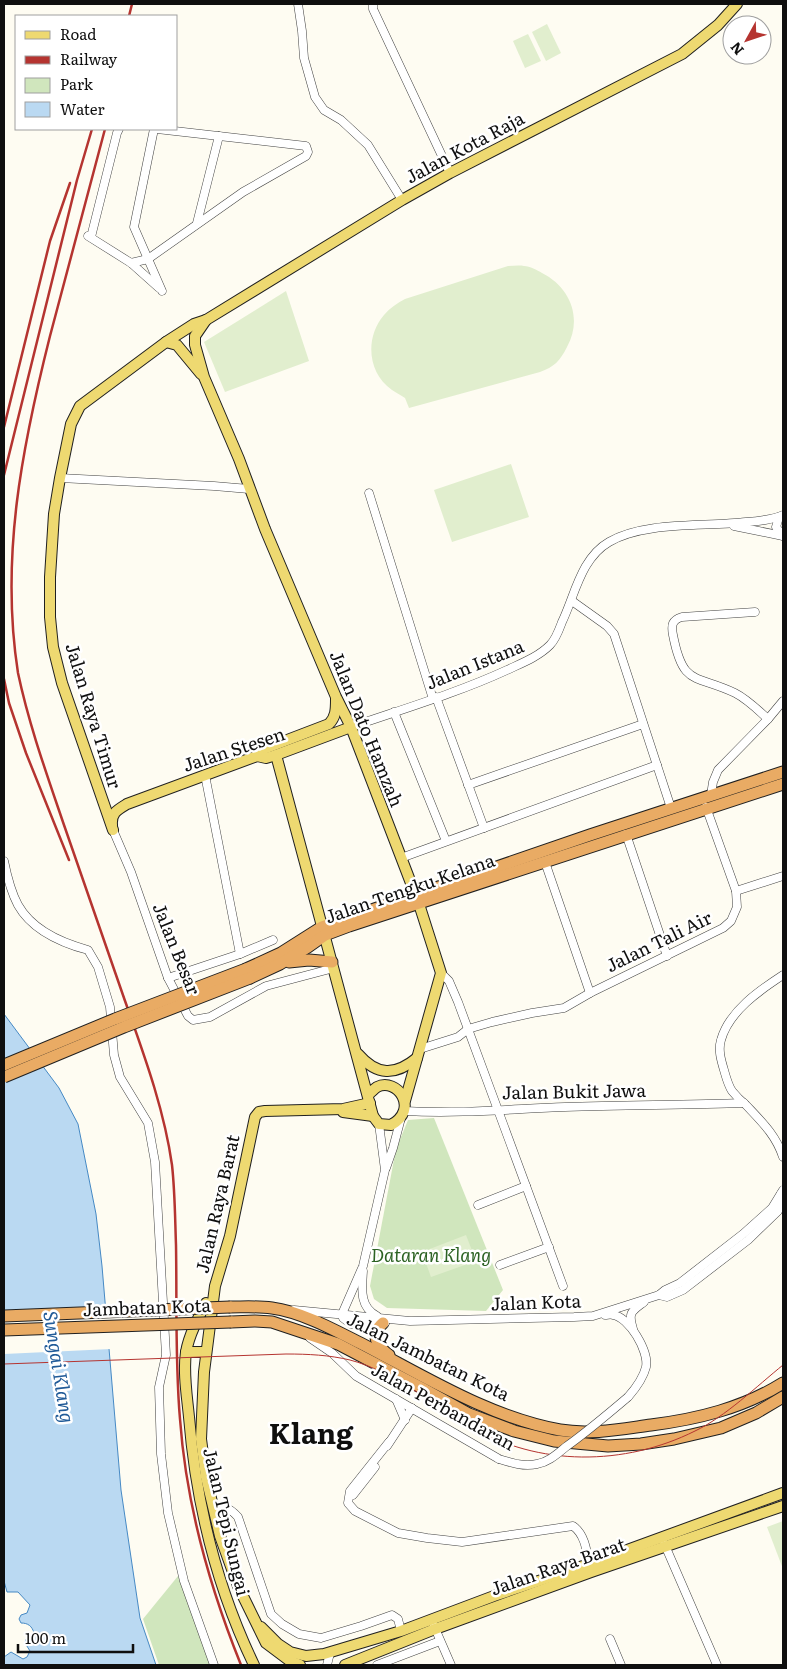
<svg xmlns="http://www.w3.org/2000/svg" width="787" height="1669" font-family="Literata,serif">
	<rect width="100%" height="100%" fill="#fefcf2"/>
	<g fill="#d0e6bd">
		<polygon points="434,1118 503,1290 486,1311 387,1308 374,1299 370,1286 396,1149 408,1120"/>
		<polygon points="178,1576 210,1665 159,1665 143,1619"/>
	</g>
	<g fill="#e1eece">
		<polygon points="547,24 561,53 546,61 532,32"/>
		<polygon points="528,34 541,61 525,68 513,41"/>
		<path d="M508 266C513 266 519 265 524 266 530 266 537 270 542 273 570 287 583 318 567 347 560 361 554 367 540 372L409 408 405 398C401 395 396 393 392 390 367 373 365 337 384 315 390 308 397 303 405 299Z"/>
		<polygon points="286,291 309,361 225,392 204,342"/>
		<polygon points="511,464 529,517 452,542 434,490"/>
		<polygon points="466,1235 476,1261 431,1277 422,1252"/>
		<polygon points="783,1521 783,1569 767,1527"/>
	</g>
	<path fill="#bad9f2" stroke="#4689c4" d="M4 1014 59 1088 78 1124 96 1214 102 1266 121 1490 140 1618 156 1665H4V1657L11 1652 23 1659 27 1657 30 1651 25 1643 26 1639 34 1633C32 1626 28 1623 21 1623L19 1619 21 1615 27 1613 30 1605 18 1592H7L4 1581Z"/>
	<polygon fill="#fefcf2" points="108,1306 111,1349 4,1354 4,1311"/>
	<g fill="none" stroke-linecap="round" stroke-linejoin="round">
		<g stroke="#424242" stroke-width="9">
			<g id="minor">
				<polyline points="298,4 302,31 304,58 315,97 324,110 341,120 368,145 402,200"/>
				<polyline points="373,4 373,9 450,173"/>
				<polyline points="154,129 134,227 162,291"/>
				<polyline points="197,223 219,136"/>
				<polyline points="88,236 131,263 159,288"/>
				<polyline points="91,237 117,133 119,129"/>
				<polyline points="131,263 148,259 243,192 306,156 308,152 306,146 157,129"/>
				<polyline points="60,478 214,486 249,489"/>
				<polyline points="369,493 433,699"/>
				<polyline points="779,517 776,527 783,536"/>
				<polyline points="734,526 783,536"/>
				<polyline points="572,601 607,626 614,634 671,808"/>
				<path d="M755 612 682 617C672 620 671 625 673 635 683 687 695 674 735 693 747 699 758 710 768 719"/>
				<polyline points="436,697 484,828"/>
				<polyline points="394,712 446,841"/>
				<path d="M351 727C403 709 457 693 507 670 522 663 538 657 550 645 556 639 559 630 562 622 575 595 581 558 609 542 644 521 705 527 746 522 759 521 772 520 783 515"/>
				<polyline points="205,775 240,954"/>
				<polyline points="468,785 643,724"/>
				<polyline points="711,795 713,782 718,770 768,719 783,701"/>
				<polyline points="113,830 131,872 168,978 188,1016 193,1020 210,1017 266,986 334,968"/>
				<polyline points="626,834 667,956"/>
				<polyline points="401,858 657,765"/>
				<path d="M4 861C7 876 11 892 18 905 32 930 62 943 88 950L98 967 110 1007 114 1055 120 1077 148 1123 155 1162 166 1355 159 1387 161 1454 168 1513 184 1581 214 1665"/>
				<polyline points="545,862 590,993"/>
				<polyline points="736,891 783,876"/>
				<polyline points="441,973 449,981 458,1002 563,1286"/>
				<path d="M783 975C760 990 729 1011 721 1040 718 1050 721 1060 724 1070 726 1077 728 1085 732 1091 736 1096 741 1101 746 1105 761 1121 776 1135 783 1157"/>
				<polyline points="168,978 240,954 273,940"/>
				<polyline points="420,1049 458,1037 468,1029 492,1022 532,1013 564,1008 590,993 723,928 731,921 737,907 736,891 706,807"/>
				<path d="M405 1111C458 1114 512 1109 565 1107 624 1105 684 1105 744 1103"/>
				<polyline points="379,1124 385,1170 363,1266 342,1314 343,1318 351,1324 385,1323"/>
				<polyline points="386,1168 393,1148 401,1118"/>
				<polyline points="478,1205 526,1186"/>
				<polyline points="500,1265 549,1247"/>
				<path d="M363 1271C362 1288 359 1307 377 1316"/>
				<polyline points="659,1295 667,1297 683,1290 748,1240 778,1211 782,1201 781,1194"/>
				<polyline points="294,1310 410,1321 574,1317 593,1316 659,1295 665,1290 680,1283 743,1234 772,1208 783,1190"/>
				<path d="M605 1315C608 1315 610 1314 613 1315 629 1317 649 1351 646 1367 643 1379 636 1388 628 1397"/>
				<path d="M633 1329C628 1312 631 1312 644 1302"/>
				<polyline points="310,1338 332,1353 356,1376 499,1459"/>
				<polyline points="396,1399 405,1420"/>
				<path d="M389 1442 350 1491 348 1503 355 1511 398 1533 427 1538 462 1542 573 1526C586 1535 587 1554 590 1569"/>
				<polyline points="387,1446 412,1408"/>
				<polyline points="353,1495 375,1467"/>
				<path d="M214 1510C226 1507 229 1507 238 1517L271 1614 282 1624 299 1634 321 1638 361 1626 392 1615 398 1619 401 1631"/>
				<polyline points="664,1543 717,1665"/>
				<polyline points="434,1626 451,1665"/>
				<polyline points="610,1639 621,1665"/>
				<polyline points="327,1665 330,1653"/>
				<polyline points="377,1665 440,1641"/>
			</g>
		</g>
		<g stroke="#202020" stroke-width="12">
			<g id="major">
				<polyline points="206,320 195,336 195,345 204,377 239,459 265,529 336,697 351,727 419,904 441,973 405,1101"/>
				<polyline points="166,342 177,345 201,374"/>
				<path d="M276 755 373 1116 379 1124 391 1125C420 1109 397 1077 377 1087 374 1089 371 1092 368 1095"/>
				<path d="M257 756 261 750 329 724C336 717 336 709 336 699"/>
				<path d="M112 825C111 813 117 810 127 804L257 756 266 758 276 755 351 727"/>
				<polyline points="113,830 62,683 53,647 50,617 50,577 54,514 60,478 71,424 80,406 166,342 194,324 206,320 402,200 450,173 682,54 718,25 737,4"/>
				<path d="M358 1054C377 1076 395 1076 417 1058"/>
				<polyline points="343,1112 373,1116"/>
				<path d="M206 1303C198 1318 189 1335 186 1352 183 1373 187 1396 189 1417 196 1502 217 1588 254 1665"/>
				<polyline points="186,1352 206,1352"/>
				<polyline points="261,1627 278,1644 290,1652 306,1656 324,1654 401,1631 494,1596 589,1564 783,1493"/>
				<polyline points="300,1665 290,1661 266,1643 238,1586 220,1536 206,1477 201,1439 204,1372 215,1286 230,1236 255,1117 259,1112 265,1111 343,1109 370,1103"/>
				<polyline points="345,1665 435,1629 591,1572 783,1506"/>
			</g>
		</g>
		<g stroke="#202020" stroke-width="13">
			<g id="highway">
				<polyline points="289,962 309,960 332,962"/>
				<polyline points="246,969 281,953 322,927 590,835 783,772"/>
				<polyline points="250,978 280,964 308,947 325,935 349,926 783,784"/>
				<path d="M230 1307C244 1307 258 1306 272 1308 303 1312 338 1332 366 1346 429 1379 490 1417 560 1430 590 1435 621 1429 651 1425 698 1419 743 1408 783 1383"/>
				<polyline points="231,1322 255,1321 272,1322 338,1344 422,1388 469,1414 514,1431 554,1441 608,1446 641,1444 674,1439 721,1428 756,1413 783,1397"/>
				<path d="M383 1323C370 1334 377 1347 389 1355"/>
			</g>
		</g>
		<use href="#minor" stroke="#fff" stroke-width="8"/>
		<use href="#major" stroke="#eed971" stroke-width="10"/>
		<use href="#highway" stroke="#e9ab64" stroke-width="11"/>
		<path stroke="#b53430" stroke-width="1" d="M4 1364 286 1354C308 1354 329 1355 350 1360 392 1371 433 1404 470 1426 538 1467 625 1466 695 1431 725 1417 757 1386 783 1365"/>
		<g stroke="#b53430" stroke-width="2.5">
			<polyline points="129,16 132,4"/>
			<path d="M105 129C86 198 68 267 50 336 22 447 0 558 18 673 29 725 47 775 64 825 84 883 104 940 124 998 143 1052 164 1108 172 1165 175 1192 175 1218 176 1245 177 1303 175 1362 180 1419 186 1503 210 1588 241 1665"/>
			<polyline points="4,427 50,241 70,183"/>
			<polyline points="4,475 77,180 92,129"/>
			<polyline points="4,679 9,703 26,753 69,860"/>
		</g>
		<g stroke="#424242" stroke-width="9" stroke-linecap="butt">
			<path id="minor-bridge" d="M499 1459C512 1463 524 1467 537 1464 549 1462 558 1453 567 1446 588 1431 608 1414 628 1397"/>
		</g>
		<g stroke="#202020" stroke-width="13" stroke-linecap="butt">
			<g id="highway-bridge">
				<polyline points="4,1065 115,1019 246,969"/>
				<polyline points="4,1077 124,1027 250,978"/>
				<polyline points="4,1316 230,1307"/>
				<polyline points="4,1330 231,1322"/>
			</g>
		</g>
		<use href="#minor-bridge" stroke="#fff" stroke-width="8"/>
		<use href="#highway-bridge" stroke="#e9ab64" stroke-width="11"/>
	</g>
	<g text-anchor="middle" stroke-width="5" stroke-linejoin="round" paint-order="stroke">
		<g font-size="18" fill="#0f0f0f" stroke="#fff">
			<text transform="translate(465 148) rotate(-28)" y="6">Jalan Kota Raja</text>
			<text transform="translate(475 665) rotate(-22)" y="6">Jalan Istana</text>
			<text transform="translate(93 716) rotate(73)" y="6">Jalan Raya Timur</text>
			<text transform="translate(366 729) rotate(68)" y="6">Jalan Dato Hamzah</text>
			<text transform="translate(234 750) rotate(-18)" y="6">Jalan Stesen</text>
			<text transform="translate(410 889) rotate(-19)" y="6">Jalan Tengku Kelana</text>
			<text transform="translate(659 942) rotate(-26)" y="6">Jalan Tali Air</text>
			<text transform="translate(176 949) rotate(68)" y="6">Jalan Besar</text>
			<text transform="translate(574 1092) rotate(-1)" y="6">Jalan Bukit Jawa</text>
			<text transform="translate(218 1204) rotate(-77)" y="6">Jalan Raya Barat</text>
			<text transform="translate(536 1303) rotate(-2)" y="6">Jalan Kota</text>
			<text transform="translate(147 1308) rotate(-2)" y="6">Jambatan Kota</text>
			<text transform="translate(428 1357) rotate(26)" y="6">Jalan Jambatan Kota</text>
			<text transform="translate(443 1407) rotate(29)" y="6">Jalan Perbandaran</text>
			<text transform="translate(226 1522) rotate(77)" y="6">Jalan Tepi Sungai</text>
			<text transform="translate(558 1567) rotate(-19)" y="6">Jalan Raya Barat</text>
		</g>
		<g font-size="18" font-style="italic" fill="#2c6223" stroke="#fff">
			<text x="431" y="1262">Dataran Klang</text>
		</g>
		<g font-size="19" font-style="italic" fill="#215b98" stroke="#fff">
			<text transform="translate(59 1367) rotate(81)" y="7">Sungai Klang</text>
		</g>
		<g font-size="28" font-weight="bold" fill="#0f0f0f" stroke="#fff">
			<text x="311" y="1444">Klang</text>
		</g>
	</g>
	<rect width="787" height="1669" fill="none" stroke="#0f0f0f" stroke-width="10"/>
	<rect x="15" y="15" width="162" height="115" fill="#ffffff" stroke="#9f9f9f"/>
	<rect x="25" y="31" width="25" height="8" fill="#eed971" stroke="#9f9f9f"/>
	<text x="60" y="40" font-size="15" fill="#0f0f0f">Road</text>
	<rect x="25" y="56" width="25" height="8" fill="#b53430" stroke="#9f9f9f"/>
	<text x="60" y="65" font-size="15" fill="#0f0f0f">Railway</text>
	<rect x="25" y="78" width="25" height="15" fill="#d0e6bd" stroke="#9f9f9f"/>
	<text x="60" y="90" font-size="15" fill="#0f0f0f">Park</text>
	<rect x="25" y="102" width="25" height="15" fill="#bad9f2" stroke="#9f9f9f"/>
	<text x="60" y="115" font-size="15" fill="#0f0f0f">Water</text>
	<g transform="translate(747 40) rotate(230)"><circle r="24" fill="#ffffff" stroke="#9f9f9f"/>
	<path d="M0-4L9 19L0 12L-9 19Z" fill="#b53430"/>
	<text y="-8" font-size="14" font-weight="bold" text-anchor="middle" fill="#0f0f0f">N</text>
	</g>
	<path d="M18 1644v8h115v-8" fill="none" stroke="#0f0f0f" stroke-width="2.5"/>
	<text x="25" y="1644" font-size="15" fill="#0f0f0f" stroke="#ffffff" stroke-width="4" paint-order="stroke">100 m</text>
</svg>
